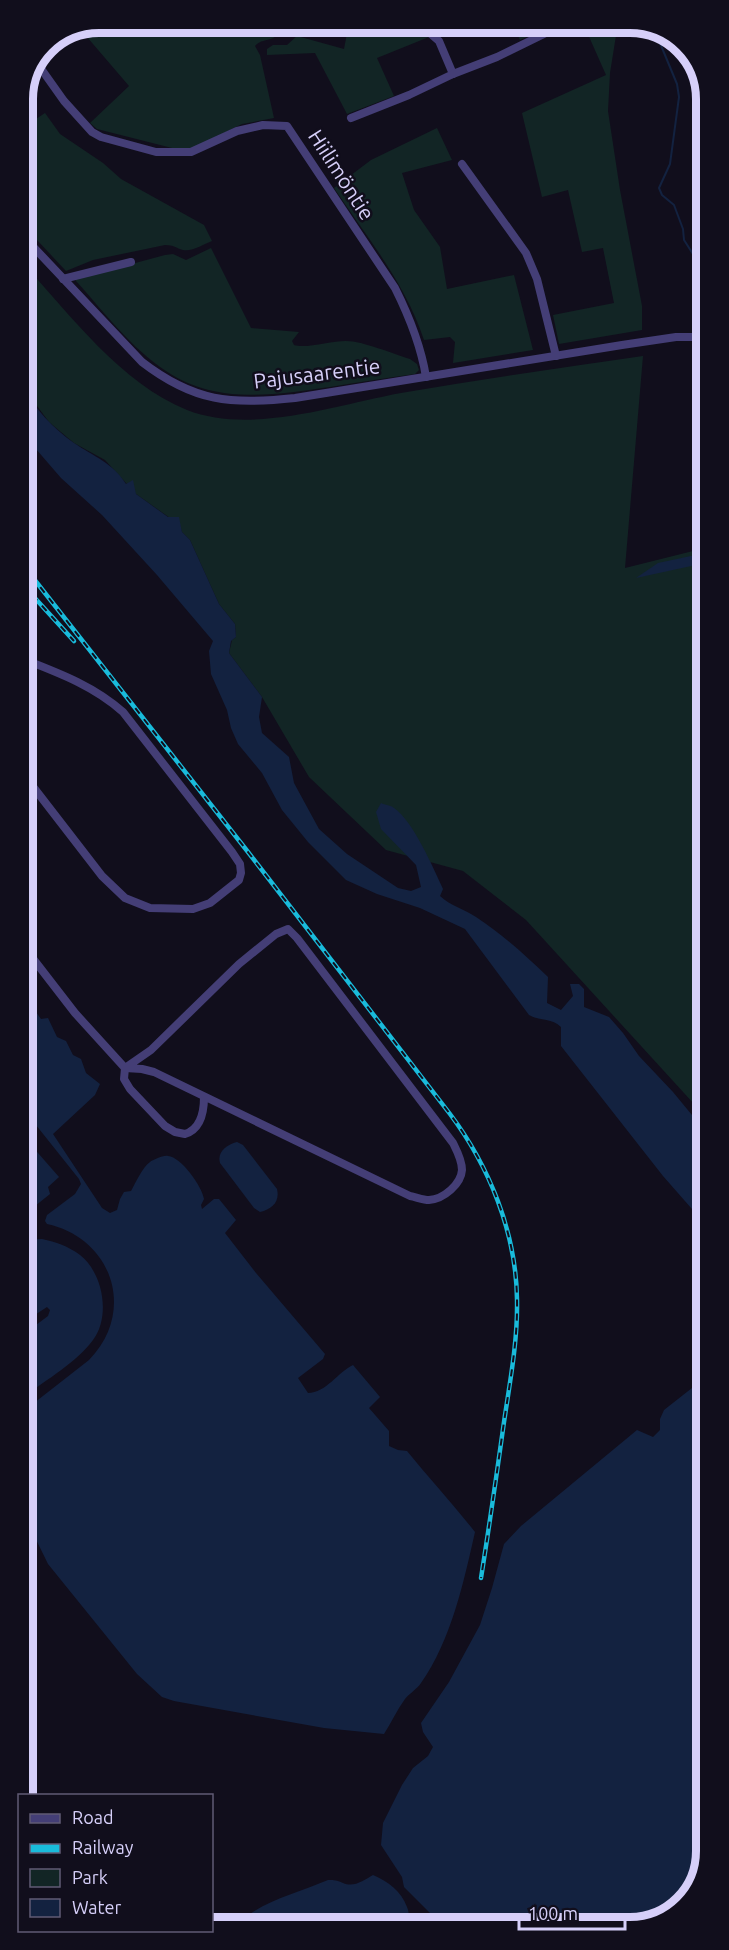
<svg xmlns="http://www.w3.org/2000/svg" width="729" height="1950" font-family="Ubuntu,sans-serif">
	<rect width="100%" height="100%" fill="#110e1c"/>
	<g fill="#122525">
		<path d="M99 23H293C287 29 281 34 273 38 266 41 260 40 255 46L260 55 274 118 242 124 194 148 176 149 97 129 90 123 129 86 81 30Z"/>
		<polygon points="349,23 407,23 429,37 377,58 394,96 347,114 315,53 267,55 267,49 273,45 287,45 297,36 344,49"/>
		<path d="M512 23H549C545 34 530 35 520 40Z"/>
		<polygon points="583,23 618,23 610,73 608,111 620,190 642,306 642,330 559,344 553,315 614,303 603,248 582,252 568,190 542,197 522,113 606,75"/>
		<path d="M23 111 30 123 45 113 60 134 103 163 121 179 204 225 212 241C204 244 192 252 183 250 176 248 174 245 165 245L93 260 66 271 23 225Z"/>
		<path d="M437 128 452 160 402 173 414 210 440 247 447 289 514 275 533 350 453 363 455 342 450 337 424 340C406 284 366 236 334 188L371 160Z"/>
		<path d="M211 248 251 328 299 332 292 341 294 345C305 349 331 341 346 341 363 341 393 354 410 359L417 364 419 370 415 374C387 378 358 382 330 387 274 395 216 405 166 371 131 348 104 312 76 281V279L165 255 173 254 186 260Z"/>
		<path d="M23 263C69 314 122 384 187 410 251 435 336 405 401 393 481 379 562 368 643 356L625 568 705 548V1116L526 920 463 871 386 850 309 777 262 697 229 653 232 640 236 637 235 624 219 604 190 540 182 532 180 525 136 494 105 460 74 443 49 422 23 387Z"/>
	</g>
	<g fill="#132240">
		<path d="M23 387C34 408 54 429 74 443 93 456 113 463 126 484L133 480 136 494 168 517H179L182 532 190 540 219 604 235 624 236 637 231 641 229 653 262 697 259 717 262 733 289 757 294 783 319 829 347 854 398 888 411 891 421 887 416 865 381 829 376 812 381 803C385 805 391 805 394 808 413 821 433 867 443 889L440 896C451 906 464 909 476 917 502 934 526 956 548 977L547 1003 561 1010 573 996 570 984H579L584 989V1007L609 1017 623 1033 639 1056 673 1092 701 1126 699 1140 705 1149 706 1225 663 1176 561 1046V1027C552 1018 539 1021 529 1015L465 929 420 908 377 894 346 880 308 842 282 810 262 773 238 744 231 728 227 710 211 674 209 651 213 641 157 575 102 515 61 478 23 434Z"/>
		<polygon points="705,553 705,563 636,578 658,563"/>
		<path d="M24 995 41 1019 48 1018 57 1037 66 1041 73 1055 81 1059 86 1073 100 1084 95 1095 53 1134 102 1208 110 1213 117 1210 120 1199 124 1192 131 1191C136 1182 142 1168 150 1162 153 1160 163 1155 168 1156 181 1157 202 1186 204 1199L201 1205 202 1209 214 1199H219L236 1220 225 1233 256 1273 325 1354 323 1359 298 1378 308 1393C326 1393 338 1372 353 1365L380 1397 369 1408 389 1431V1446L398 1450 407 1451C429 1478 453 1504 475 1532 464 1581 451 1641 421 1683 417 1689 410 1693 405 1699 397 1710 391 1723 384 1734L324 1728 174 1701 162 1697 137 1674 48 1564 25 1517V1410L89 1360C137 1311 112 1238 47 1224L45 1221 47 1215 75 1194 81 1184 79 1179 24 1110Z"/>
		<polygon points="24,1137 59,1177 48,1187 50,1194 35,1206 24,1206"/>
		<path d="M237 1142 243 1145 277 1189C280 1202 272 1209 260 1212L254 1208 220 1163C217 1152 226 1145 237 1142Z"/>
		<path d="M42 1239C56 1242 68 1246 80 1255 103 1273 111 1316 93 1340 76 1363 47 1379 25 1396L24 1334 48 1316 50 1310 47 1307 24 1322V1240Z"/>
		<polygon points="706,1377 706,1851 690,1898 650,1925 443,1926 404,1887 402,1877 381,1845 383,1823 402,1785 413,1768 428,1756 433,1747 423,1732 421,1723 449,1682 480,1625 492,1588 504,1544 521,1526 637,1430 653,1437 660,1430 660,1419 664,1410"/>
		<path d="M373 1875C389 1882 401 1891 407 1907 410 1914 408 1920 412 1926L234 1927C260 1901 295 1894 328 1880 335 1880 336 1880 343 1883 354 1888 364 1880 373 1875Z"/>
	</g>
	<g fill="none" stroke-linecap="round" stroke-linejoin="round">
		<polyline stroke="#132240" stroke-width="2" points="655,31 677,84 679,97 670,164 659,188 662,195 674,205 683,229 684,240 704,271"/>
		<g stroke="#443e76" stroke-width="8">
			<polyline points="418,23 439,41 453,74"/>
			<path d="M37 63 64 101 92 132 101 137 156 152H191L237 131 263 125 287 126 395 288C409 316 421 346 426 377"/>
			<polyline points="351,118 409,95 453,74 497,57 544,34 551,28 553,23"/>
			<polyline points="462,164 526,253 537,279 556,356"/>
			<path d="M23 236 142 362C194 402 231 405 295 398L622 345 676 337H704"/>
			<polyline points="63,279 131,262"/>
			<path d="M23 659C59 673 94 686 123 712L232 852 240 864 241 873 239 880 210 903 193 909 150 908 125 898 102 876 24 775"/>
			<polyline points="23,663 26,676 24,705"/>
			<path d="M24 947 75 1013 125 1068 142 1069 154 1072 410 1196C416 1197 423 1200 429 1200 444 1199 461 1184 462 1170 462 1160 457 1151 453 1143L297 938 288 929 276 934 239 964 151 1050 125 1068 124 1079 130 1089 165 1126 175 1132 185 1134C201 1129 204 1112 204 1097"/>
		</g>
		<g stroke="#19bbdb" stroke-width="4.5">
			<g id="rail">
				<path d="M23 565 248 852 450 1114C489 1166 516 1232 517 1299 518 1343 509 1386 503 1429 496 1479 489 1528 481 1578"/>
				<polyline points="23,585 74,641"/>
			</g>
		</g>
		<use href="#rail" stroke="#110e1c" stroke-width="2" stroke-dasharray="7" stroke-linecap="butt"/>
	</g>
	<g text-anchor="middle" stroke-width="5" stroke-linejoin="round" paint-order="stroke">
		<g font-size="21" fill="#d6cff9" stroke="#110e1c">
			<text transform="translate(341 175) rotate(57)" y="7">Hiilimöntie</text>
			<text transform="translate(317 374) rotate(-7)" y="7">Pajusaarentie</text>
		</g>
	</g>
	<path d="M0 0H729V1950H0ZM99 33H630A66 66 0 0 1 696 99V1851A66 66 0 0 1 630 1917H99A66 66 0 0 1 33 1851V99A66 66 0 0 1 99 33Z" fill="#110e1c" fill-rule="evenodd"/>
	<path fill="none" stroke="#d6cff9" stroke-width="8" d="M99 33H630A66 66 0 0 1 696 99V1851A66 66 0 0 1 630 1917H99A66 66 0 0 1 33 1851V99A66 66 0 0 1 99 33Z"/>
	<rect x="18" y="1794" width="195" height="138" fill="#110e1c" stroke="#605b74" stroke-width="1.5"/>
	<rect x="30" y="1814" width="30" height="9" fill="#443e76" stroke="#605b74" stroke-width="1.5"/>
	<text x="72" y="1824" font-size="18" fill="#d6cff9">Road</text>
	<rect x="30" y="1844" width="30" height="9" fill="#19bbdb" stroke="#605b74" stroke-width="1.5"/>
	<text x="72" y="1854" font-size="18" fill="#d6cff9">Railway</text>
	<rect x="30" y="1869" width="30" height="18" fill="#122525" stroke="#605b74" stroke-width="1.5"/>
	<text x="72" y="1884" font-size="18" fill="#d6cff9">Park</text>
	<rect x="30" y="1899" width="30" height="18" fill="#132240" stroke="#605b74" stroke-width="1.5"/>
	<text x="72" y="1914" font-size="18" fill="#d6cff9">Water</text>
	<path d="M519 1920v9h106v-9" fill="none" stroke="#d6cff9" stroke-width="3"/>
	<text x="528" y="1920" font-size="18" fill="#d6cff9" stroke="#110e1c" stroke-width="4.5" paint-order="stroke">100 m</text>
</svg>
